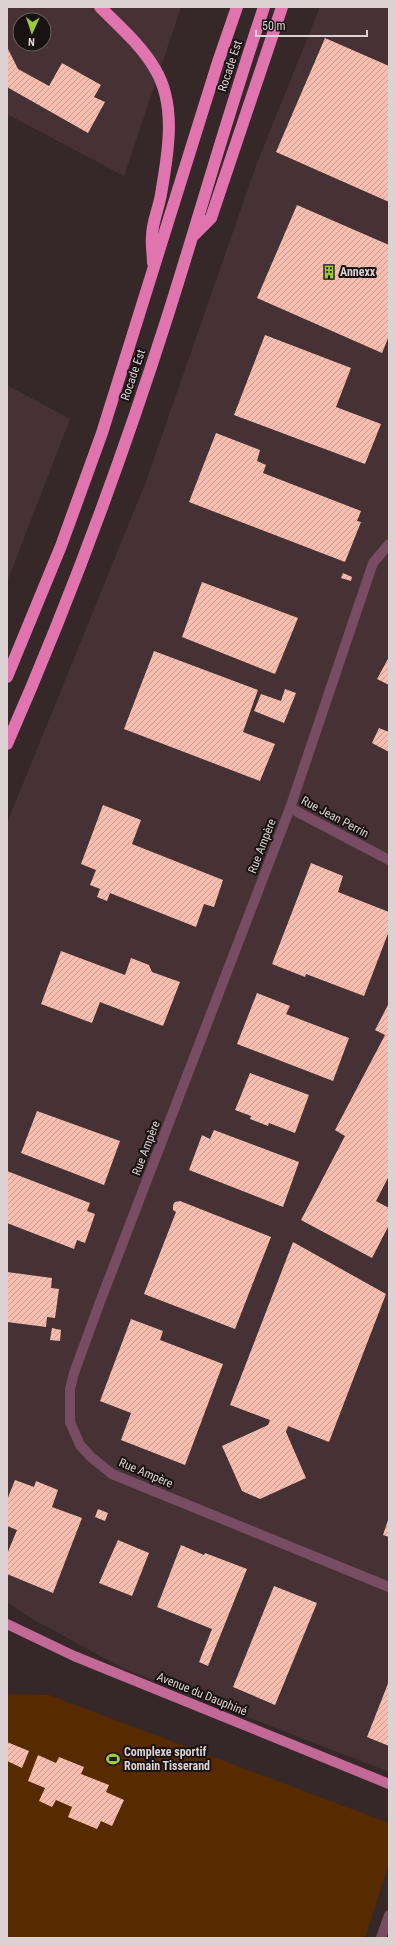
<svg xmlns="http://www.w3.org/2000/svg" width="396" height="1945" font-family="'Roboto Condensed',sans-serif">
	<defs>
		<pattern id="building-hatch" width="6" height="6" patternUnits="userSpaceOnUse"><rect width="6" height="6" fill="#f8bdaf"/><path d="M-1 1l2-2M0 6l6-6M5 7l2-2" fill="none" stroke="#ca9e93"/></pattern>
	</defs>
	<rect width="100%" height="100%" fill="#362729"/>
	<g fill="#463234" fill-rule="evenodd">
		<path d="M7 7H181L124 176 7 114ZM20 20H44V44H20Z"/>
		<polygon points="320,7 389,7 389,1772 122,1668 29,1617 7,1602 7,823 145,484 257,163"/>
		<polygon points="7,385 70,419 7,582"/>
	</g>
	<polygon fill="#572a00" points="7,1694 49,1695 389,1823 389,1863 365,1938 7,1938"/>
	<g fill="url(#building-hatch)">
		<polygon points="325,38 389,66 389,202 276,152"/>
		<polygon points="7,47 18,69 49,86 62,63 101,85 94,97 105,102 88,133 7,87"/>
		<polygon points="297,205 389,245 389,336 382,353 257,298"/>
		<polygon points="265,335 351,368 336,407 381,424 365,464 234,415"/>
		<polygon points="216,433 260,450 257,461 266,465 263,473 361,511 357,521 361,522 345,562 189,502"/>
		<polygon points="343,573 352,577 351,581 341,578"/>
		<polygon points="202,582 298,618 275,674 182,637"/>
		<polygon points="154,651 258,690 243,732 275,744 260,781 124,729"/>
		<polygon points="389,657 389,685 377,679"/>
		<polygon points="285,689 296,693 284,723 254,711 261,694 281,701"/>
		<polygon points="379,728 389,732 389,752 372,743"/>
		<polygon points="103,805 141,820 132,844 223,880 214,907 204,904 196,927 110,893 107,901 97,897 100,889 90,885 96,870 81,864"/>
		<polygon points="311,863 343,876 338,892 389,912 389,931 364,996 306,974 305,977 272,964"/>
		<polygon points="61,951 125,975 131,958 149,965 152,972 180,982 163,1026 100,1002 92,1023 41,1004"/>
		<polygon points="257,993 290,1006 286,1014 349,1038 333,1081 237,1044"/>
		<polygon points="389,1003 389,1176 376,1201 389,1208 389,1225 372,1258 301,1220 345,1136 335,1130 385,1035 375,1030"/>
		<polygon points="250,1073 309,1095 295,1133 269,1123 268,1126 250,1119 251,1116 235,1110"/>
		<polygon points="37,1111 120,1141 104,1185 21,1153"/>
		<polygon points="214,1130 299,1162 283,1207 189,1170 202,1135 210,1139"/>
		<polygon points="7,1171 90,1203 87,1211 95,1214 85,1243 77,1240 74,1249 7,1223"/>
		<polygon points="180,1201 271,1237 235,1329 144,1294 176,1212 173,1210 173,1205 175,1202"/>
		<polygon points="293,1242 386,1294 329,1442 288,1426 286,1432 306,1478 260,1499 242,1491 222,1446 268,1425 270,1420 230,1405"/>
		<polygon points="7,1272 52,1278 51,1288 59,1289 55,1318 47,1317 46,1327 7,1322"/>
		<polygon points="131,1319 163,1331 160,1340 223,1364 185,1465 121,1440 131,1413 100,1401"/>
		<polygon points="52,1328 61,1330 60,1341 50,1340"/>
		<polygon points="15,1480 34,1487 36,1481 58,1490 52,1507 82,1518 53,1593 7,1574 7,1554 17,1530 7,1526 7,1500"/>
		<polygon points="98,1509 108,1513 105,1521 95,1517"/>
		<polygon points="389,1517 389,1537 383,1535"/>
		<polygon points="118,1540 149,1553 132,1596 99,1583"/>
		<polygon points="181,1545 204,1555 205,1553 247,1569 208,1666 199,1662 212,1629 157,1607"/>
		<polygon points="274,1586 317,1603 275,1705 233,1687"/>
		<polygon points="389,1681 389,1746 367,1737"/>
		<polygon points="7,1742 29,1751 22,1768 7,1761"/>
		<polygon points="38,1755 56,1763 59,1757 84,1767 81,1774 109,1785 106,1792 124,1800 112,1826 101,1821 97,1829 68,1817 72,1807 56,1800 52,1807 39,1801 45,1788 28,1781"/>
	</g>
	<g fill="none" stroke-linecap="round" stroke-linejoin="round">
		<g stroke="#784c62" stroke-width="10">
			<polyline points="389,544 373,563 290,808 100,1302 74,1373 70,1389 70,1422 80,1445 91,1457 112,1474 389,1587"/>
			<polyline points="290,808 389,860"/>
			<polyline points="381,1938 389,1915"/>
		</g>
		<polyline stroke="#c36998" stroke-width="10" points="7,1624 74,1656 389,1784"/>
		<g stroke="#e074ae" stroke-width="12">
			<path d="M100 7C119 26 141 45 155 69 177 105 168 154 161 194 159 208 152 222 152 236 151 245 153 254 153 263"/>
			<polyline points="194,235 211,218 282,7"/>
			<polyline points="7,677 61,546 102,433 218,62 237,7"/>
			<path d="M7 744C68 605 121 462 167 318 200 214 229 110 264 7"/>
		</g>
	</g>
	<defs>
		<g id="building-bare" transform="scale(1.08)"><path d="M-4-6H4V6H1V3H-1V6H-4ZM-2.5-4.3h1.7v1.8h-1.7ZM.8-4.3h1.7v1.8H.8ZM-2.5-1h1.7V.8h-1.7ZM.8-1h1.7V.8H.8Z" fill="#98cb37" stroke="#191213" stroke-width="2.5" paint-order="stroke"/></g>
		<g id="stadium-bare" transform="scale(1.08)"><path d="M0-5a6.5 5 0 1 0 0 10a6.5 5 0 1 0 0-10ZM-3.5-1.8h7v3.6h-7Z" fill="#98cb37" stroke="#191213" stroke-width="2.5" paint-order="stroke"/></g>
	</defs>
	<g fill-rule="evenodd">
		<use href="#building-bare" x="329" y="272"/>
		<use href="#stadium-bare" x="113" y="1759"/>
	</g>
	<g text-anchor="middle" stroke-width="4" stroke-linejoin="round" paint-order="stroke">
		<g font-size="12" fill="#dcd2d3" stroke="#191213">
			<text transform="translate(230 66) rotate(-72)" y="4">Rocade Est</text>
			<text transform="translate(133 375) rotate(-71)" y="4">Rocade Est</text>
			<text transform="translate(335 817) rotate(28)" y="4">Rue Jean Perrin</text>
			<text transform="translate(262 846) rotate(-69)" y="4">Rue Ampère</text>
			<text transform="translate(146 1148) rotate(-69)" y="4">Rue Ampère</text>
			<text transform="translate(146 1473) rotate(23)" y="4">Rue Ampère</text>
			<text transform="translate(202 1694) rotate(22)" y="4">Avenue du Dauphiné</text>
		</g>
		<g font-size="12" font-weight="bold" fill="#dcd2d3" stroke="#191213" text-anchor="start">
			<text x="340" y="276">Annexx</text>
			<text x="124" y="1756">Complexe sportif<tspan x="124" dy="14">Romain Tisserand</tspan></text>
		</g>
	</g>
	<rect width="396" height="1945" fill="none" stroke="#dcd2d3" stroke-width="16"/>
	<g transform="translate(32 32) rotate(183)"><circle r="19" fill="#191213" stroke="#675f60"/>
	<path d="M0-3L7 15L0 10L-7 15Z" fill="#98cb37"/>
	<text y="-6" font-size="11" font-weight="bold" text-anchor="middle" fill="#dcd2d3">N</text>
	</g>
	<path d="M256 30v6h111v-6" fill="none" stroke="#dcd2d3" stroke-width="2"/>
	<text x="262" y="30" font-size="12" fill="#dcd2d3" stroke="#191213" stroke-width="3" paint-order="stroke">50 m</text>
</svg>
